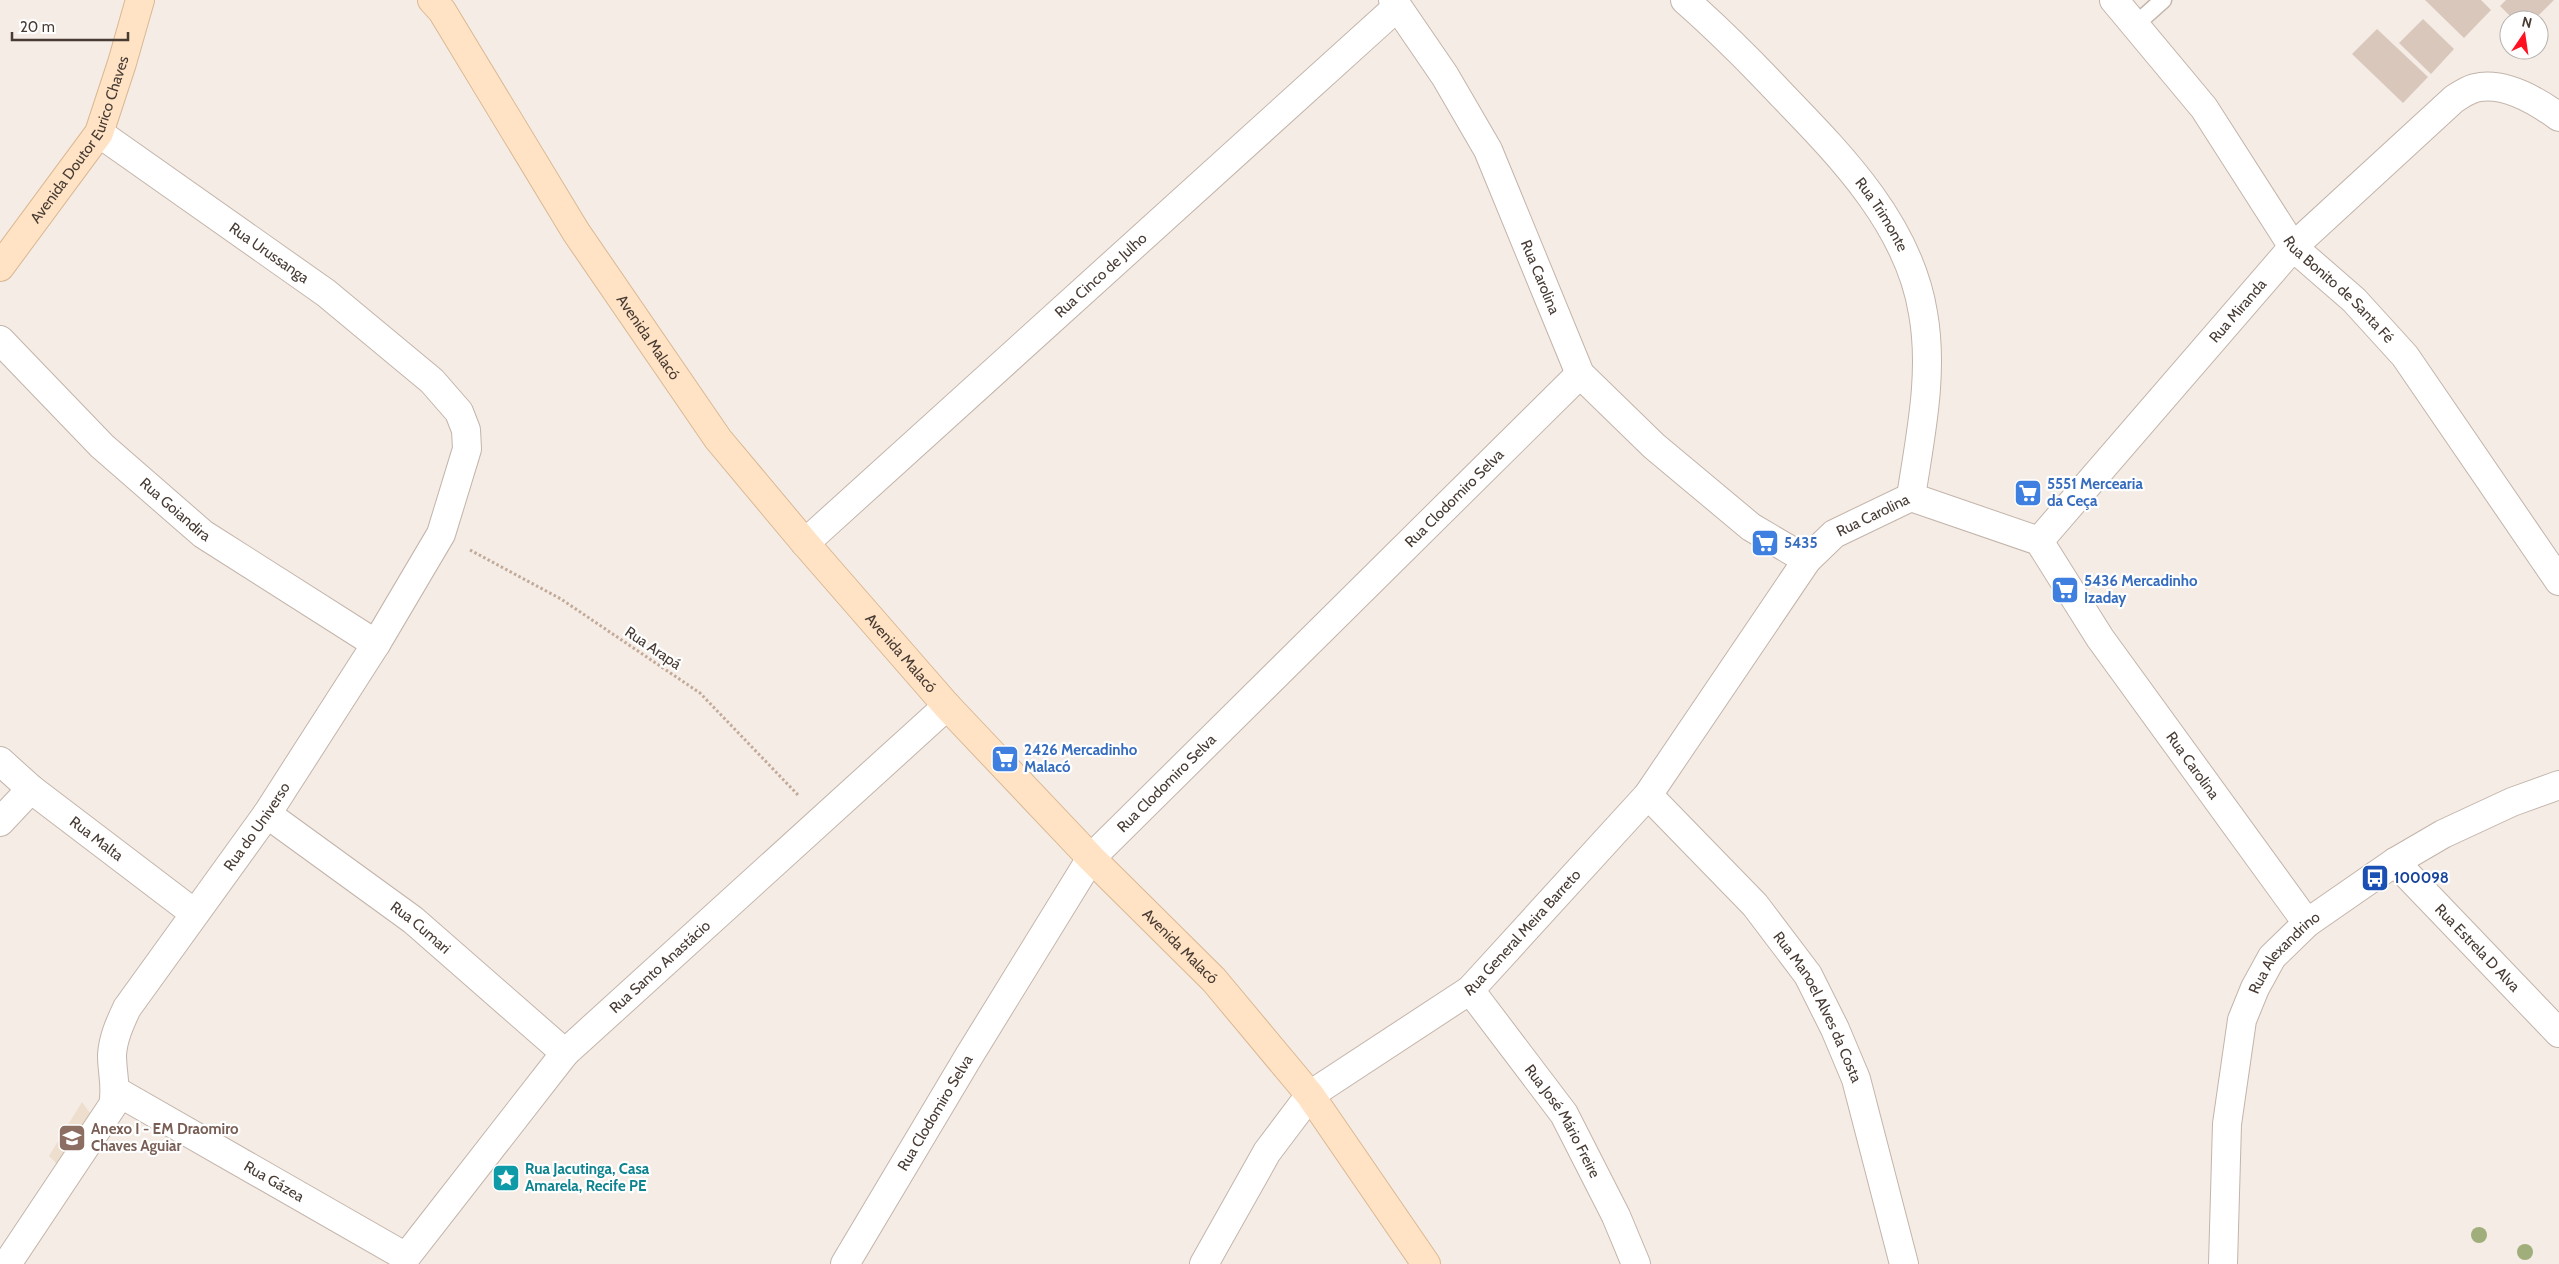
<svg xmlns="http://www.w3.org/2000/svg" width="2559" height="1264" font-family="Cabin,sans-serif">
	<rect width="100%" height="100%" fill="#f4ece5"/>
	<polygon fill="#eedece" points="82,1102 95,1120 65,1172 49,1156"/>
	<g fill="#d9c7bc">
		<polygon points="2425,0 2481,0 2491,10 2464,38"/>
		<polygon points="2506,0 2554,0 2534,20 2514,20 2500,6"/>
		<polygon points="2423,19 2454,49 2431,74 2399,43"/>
		<polygon points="2377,29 2428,77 2403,103 2352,54"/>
	</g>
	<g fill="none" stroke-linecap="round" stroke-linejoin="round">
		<g stroke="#c3b4aa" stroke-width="19">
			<polyline id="lane" points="2135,25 2163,0"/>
		</g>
		<g stroke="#c3b4aa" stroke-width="30">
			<g id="street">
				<path id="s1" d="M1393 0 1445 76 1488 150 1580 374 1654 446 1751 527 1807 560 1834 534 1911 497 2039 541 2100 638 2307 923"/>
				<path id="s2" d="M1685 0C1719 30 1751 62 1782 95 1841 156 1909 225 1923 313 1934 374 1920 437 1911 497"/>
				<path id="s3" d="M2114 0 2204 108 2293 247 2354 300 2405 356 2559 581"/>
				<path id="s4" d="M0 340 102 446 203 534 376 644"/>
				<path id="s5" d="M2039 541 2293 247 2454 99C2460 95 2468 90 2475 88 2504 81 2537 101 2559 117"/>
				<path id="s6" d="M805 543 1397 7"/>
				<path id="s7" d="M0 761 31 789 194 913"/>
				<path id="s8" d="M1648 795 1755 905 1808 975 1835 1029 1856 1079 1904 1264"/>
				<path id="s9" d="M267 814 413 920 565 1053"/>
				<polyline points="0,822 31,789"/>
				<path id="s10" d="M2395 862 2559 1033"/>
				<path id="s11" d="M1470 990 1564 1114 1616 1216 1636 1264"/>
				<path id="s12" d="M116 1091 406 1257 565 1053 947 706"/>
				<path id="s13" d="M7 1264 113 1105C117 1088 112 1073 112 1055 113 1038 120 1023 127 1008L267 814 376 644 441 534 467 449 466 430 459 412 432 381 326 293 99 133"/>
				<path id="s14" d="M845 1264 969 1056 1091 858 1580 374"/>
				<path id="s15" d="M1204 1264 1267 1152 1310 1095 1470 990 1648 795 1807 560"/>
				<path id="s16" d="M2223 1264 2227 1124 2242 1020 2255 988 2272 957 2307 923 2395 862 2443 834 2512 802 2559 785"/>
			</g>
		</g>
		<g stroke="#dab893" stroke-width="30">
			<g id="secondary">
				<path id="s17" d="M432 0 442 11 576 232 718 439 805 543 947 706 1091 858 1214 980 1310 1095 1426 1264"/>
				<path id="s18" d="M0 267 99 133 122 63 140 0"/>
			</g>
		</g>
		<polyline stroke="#c3a997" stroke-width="3" stroke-dasharray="2.5 2.5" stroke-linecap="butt" points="470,550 561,599 700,693 799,796"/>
		<use href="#lane" stroke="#fff" stroke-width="16"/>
		<use href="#street" stroke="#fff" stroke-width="28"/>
		<use href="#secondary" stroke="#ffe3c4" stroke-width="28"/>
	</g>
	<g fill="#9fae7a">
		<circle cx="2479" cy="1235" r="8"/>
		<circle cx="2525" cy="1252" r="8"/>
	</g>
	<defs>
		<g id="supermarket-square" transform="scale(1.4375)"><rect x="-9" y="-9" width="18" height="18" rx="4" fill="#3f7fe0" stroke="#fff"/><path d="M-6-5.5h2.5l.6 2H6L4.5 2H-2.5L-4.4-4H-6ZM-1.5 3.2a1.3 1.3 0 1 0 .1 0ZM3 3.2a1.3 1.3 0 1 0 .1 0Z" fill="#fff"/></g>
		<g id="bus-square" transform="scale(1.4375)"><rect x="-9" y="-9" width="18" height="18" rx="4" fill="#1a4fb4" stroke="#fff"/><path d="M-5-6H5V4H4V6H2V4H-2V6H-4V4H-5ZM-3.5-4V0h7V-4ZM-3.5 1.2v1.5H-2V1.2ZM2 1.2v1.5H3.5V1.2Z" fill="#fff"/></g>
		<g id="school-square" transform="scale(1.4375)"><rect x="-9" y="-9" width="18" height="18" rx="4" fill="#8d6e63" stroke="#fff"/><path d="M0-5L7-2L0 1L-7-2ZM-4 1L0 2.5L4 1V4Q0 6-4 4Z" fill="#fff"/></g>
		<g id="sight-square" transform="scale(1.4375)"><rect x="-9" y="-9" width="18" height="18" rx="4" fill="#0f9aa8" stroke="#fff"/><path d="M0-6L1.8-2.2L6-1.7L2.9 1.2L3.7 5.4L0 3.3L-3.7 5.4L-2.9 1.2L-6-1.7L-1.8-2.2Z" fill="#fff"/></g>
	</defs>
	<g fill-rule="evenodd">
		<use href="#supermarket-square" x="2028" y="493"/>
		<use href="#supermarket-square" x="1765" y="543"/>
		<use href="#supermarket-square" x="2065" y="590"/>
		<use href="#supermarket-square" x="1005" y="759"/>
		<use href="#bus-square" x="2375" y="878"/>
		<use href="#school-square" x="72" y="1138"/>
		<use href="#sight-square" x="506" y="1178"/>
	</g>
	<g text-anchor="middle" stroke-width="4.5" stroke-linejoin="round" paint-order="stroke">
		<g font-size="15" fill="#473b34" stroke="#fff">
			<text dy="5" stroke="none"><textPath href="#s18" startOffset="152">Avenida Doutor Eurico Chaves</textPath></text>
			<text dy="5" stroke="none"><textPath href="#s2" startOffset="292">Rua Trimonte</textPath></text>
			<text transform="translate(269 253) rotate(35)" y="5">Rua Urussanga</text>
			<text dy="5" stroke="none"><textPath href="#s6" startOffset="399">Rua Cinco de Julho</textPath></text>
			<text dy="5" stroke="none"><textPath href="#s1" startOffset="315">Rua Carolina</textPath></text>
			<text dy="5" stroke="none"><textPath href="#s3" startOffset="368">Rua Bonito de Santa Fé</textPath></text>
			<text dy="5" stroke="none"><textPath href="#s5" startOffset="304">Rua Miranda</textPath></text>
			<text dy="5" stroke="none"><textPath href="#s17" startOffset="401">Avenida Malacó</textPath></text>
			<text dy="5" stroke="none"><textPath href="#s14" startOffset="986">Rua Clodomiro Selva</textPath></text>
			<text dy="5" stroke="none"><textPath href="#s4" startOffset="244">Rua Goiandira</textPath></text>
			<text dy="5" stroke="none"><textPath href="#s1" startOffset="795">Rua Carolina</textPath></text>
			<text transform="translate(653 648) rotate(34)" y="5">Rua Arapá</text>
			<text dy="5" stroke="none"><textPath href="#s17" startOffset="806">Avenida Malacó</textPath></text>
			<text dy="5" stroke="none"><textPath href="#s1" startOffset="1245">Rua Carolina</textPath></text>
			<text dy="5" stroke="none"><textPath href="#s14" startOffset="581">Rua Clodomiro Selva</textPath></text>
			<text dy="5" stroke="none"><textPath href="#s13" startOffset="514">Rua do Universo</textPath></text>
			<text dy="5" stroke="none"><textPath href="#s7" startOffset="124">Rua Malta</textPath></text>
			<text dy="5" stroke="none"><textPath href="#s9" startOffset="191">Rua Cumari</textPath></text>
			<text dy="5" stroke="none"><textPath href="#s15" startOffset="469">Rua General Meira Barreto</textPath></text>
			<text dy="5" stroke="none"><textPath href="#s17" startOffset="1211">Avenida Malacó</textPath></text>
			<text dy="5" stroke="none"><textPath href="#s10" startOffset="119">Rua Estrela D Alva</textPath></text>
			<text dy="5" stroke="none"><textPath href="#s16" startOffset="326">Rua Alexandrino</textPath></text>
			<text dy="5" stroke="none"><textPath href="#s12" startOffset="721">Rua Santo Anastácio</textPath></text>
			<text dy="5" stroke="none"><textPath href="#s8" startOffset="274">Rua Manoel Alves da Costa</textPath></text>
			<text dy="5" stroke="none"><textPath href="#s14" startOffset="176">Rua Clodomiro Selva</textPath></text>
			<text dy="5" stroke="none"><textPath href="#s11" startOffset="161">Rua José Mário Freire</textPath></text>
			<text dy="5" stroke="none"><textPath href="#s12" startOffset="182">Rua Gázea</textPath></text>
		</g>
		<g font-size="15" font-weight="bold" fill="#366cbe" stroke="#fff" text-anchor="start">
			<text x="2047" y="489">5551 Mercearia<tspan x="2047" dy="17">da Ceça</tspan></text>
			<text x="1784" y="548">5435</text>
			<text x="2084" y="586">5436 Mercadinho<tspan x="2084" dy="17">Izaday</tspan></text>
			<text x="1024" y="755">2426 Mercadinho<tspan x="1024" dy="17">Malacó</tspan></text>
		</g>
		<g font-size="15" font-weight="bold" fill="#164399" stroke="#fff" text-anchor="start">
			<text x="2394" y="883">100098</text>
		</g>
		<g font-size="15" font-weight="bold" fill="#785e54" stroke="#fff" text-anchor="start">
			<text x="91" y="1134">Anexo I - EM Draomiro<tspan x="91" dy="17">Chaves Aguiar</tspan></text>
		</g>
		<g font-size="15" font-weight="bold" fill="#0d838f" stroke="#fff" text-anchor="start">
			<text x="525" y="1174">Rua Jacutinga, Casa<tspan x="525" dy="17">Amarela, Recife PE</tspan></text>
		</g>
	</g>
	<g transform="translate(2524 35) rotate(13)"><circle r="24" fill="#ffffff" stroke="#b5b1ae"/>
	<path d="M0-4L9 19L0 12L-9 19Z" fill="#ff1122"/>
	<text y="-8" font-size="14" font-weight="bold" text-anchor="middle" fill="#473b34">N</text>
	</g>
	<path d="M12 32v8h116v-8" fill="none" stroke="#473b34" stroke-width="2.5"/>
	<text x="20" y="32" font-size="15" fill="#473b34" stroke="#ffffff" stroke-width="4" paint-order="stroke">20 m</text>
</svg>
